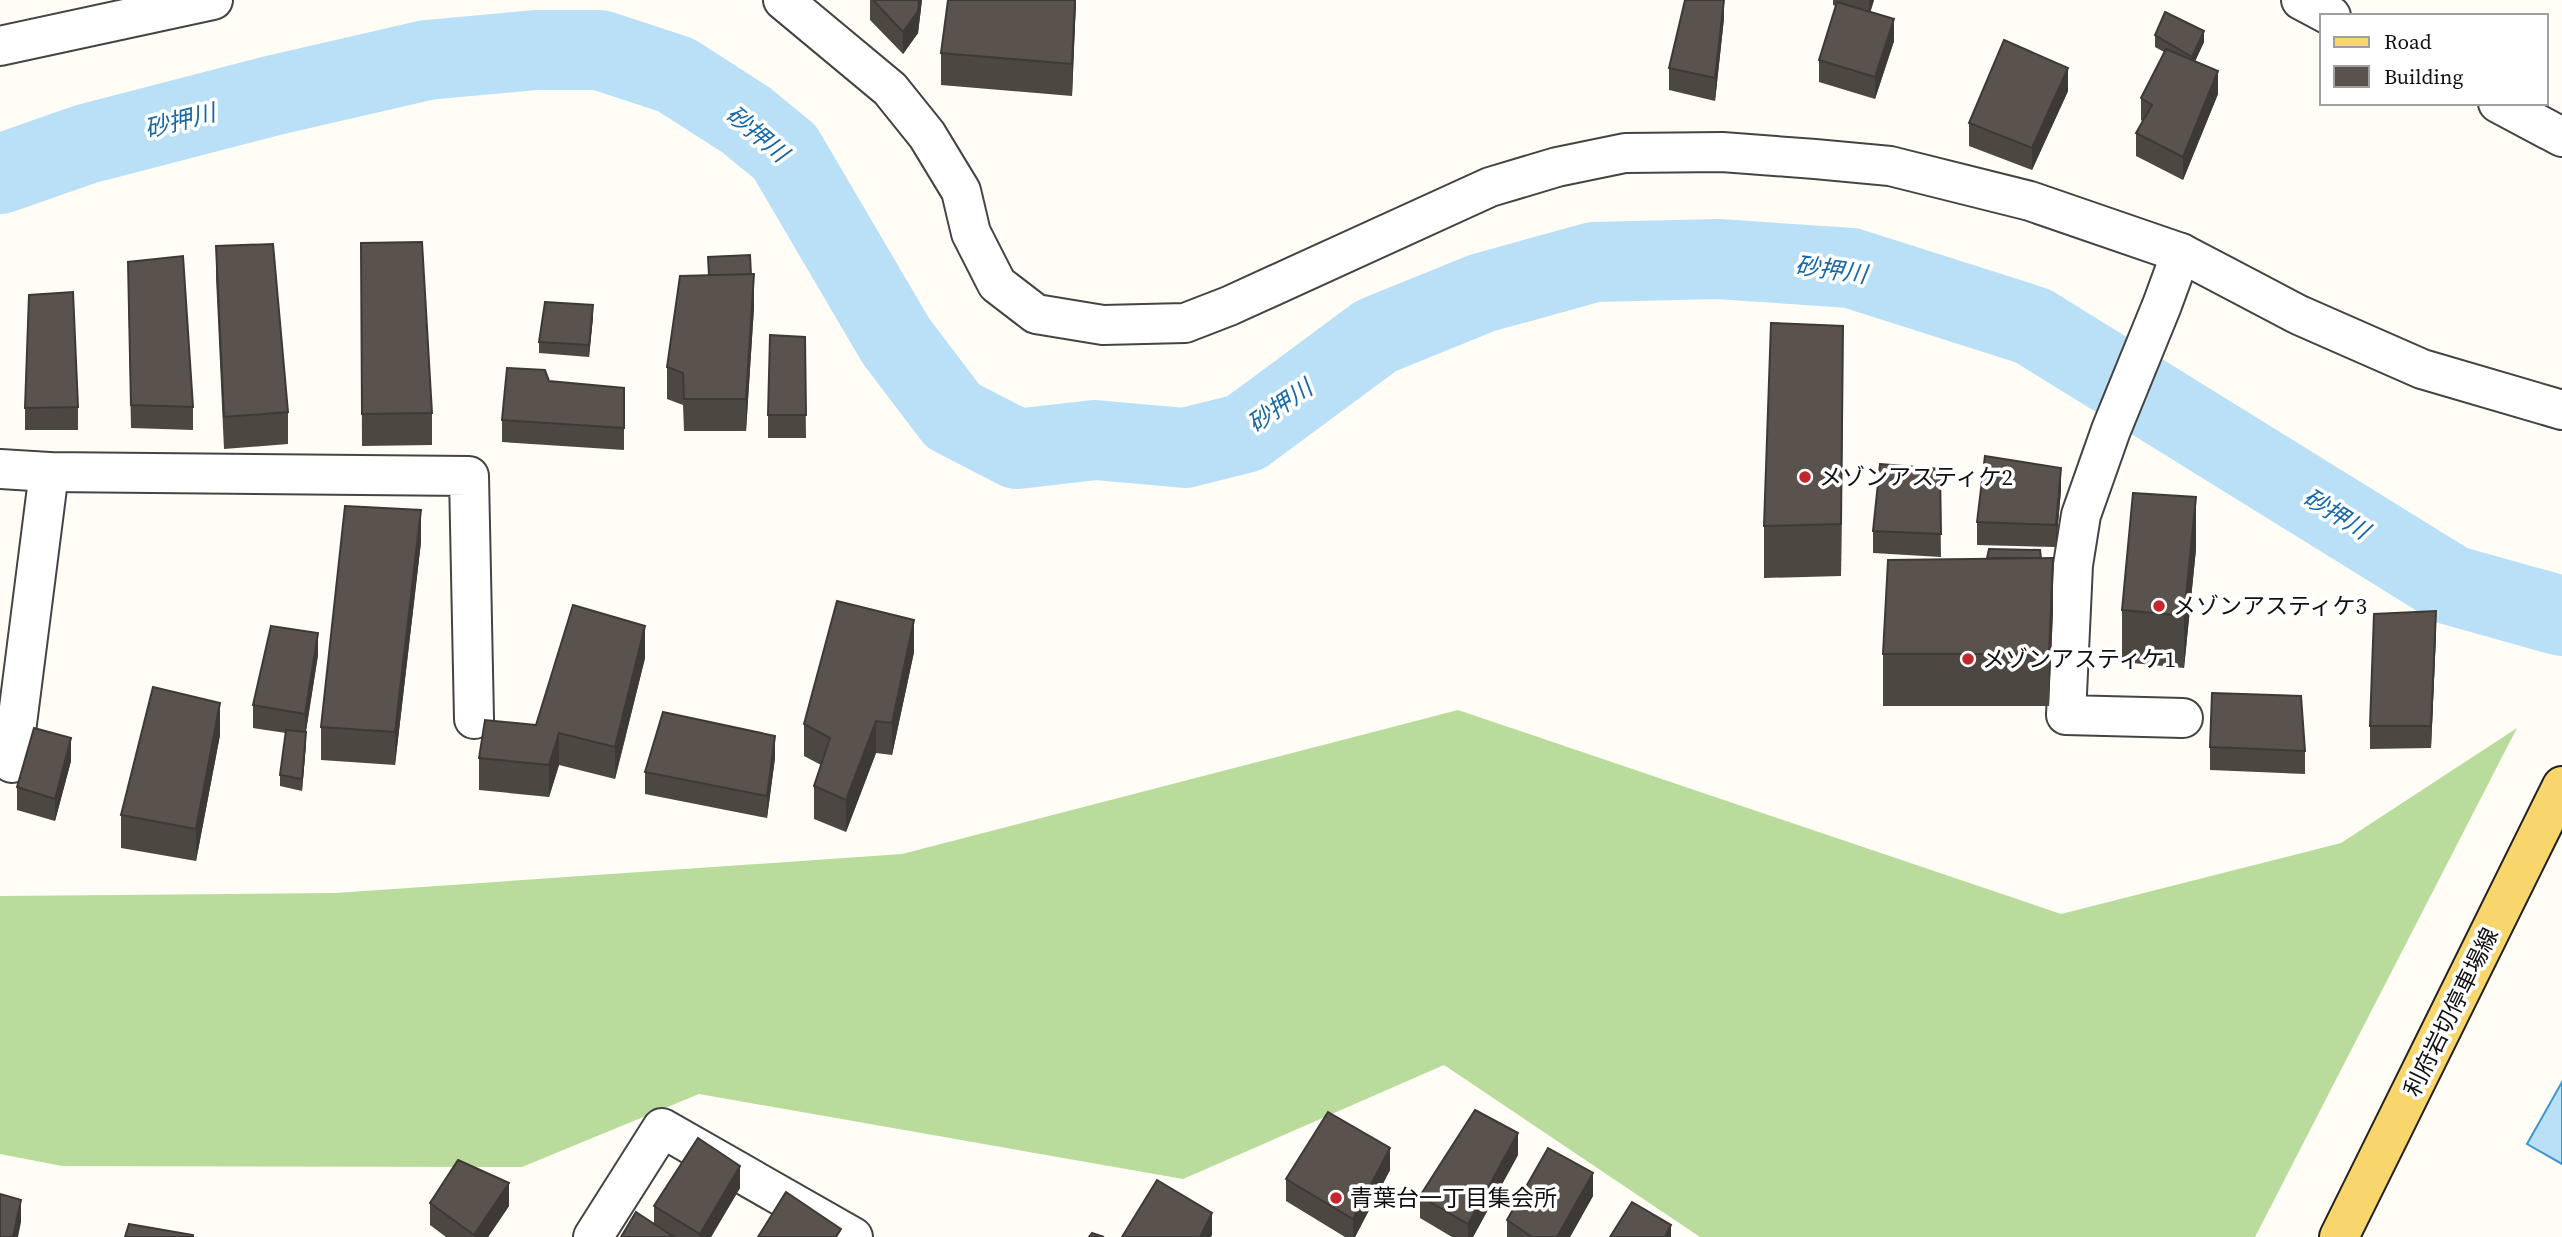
<svg xmlns="http://www.w3.org/2000/svg" width="2562" height="1237" font-family="'Source Serif 4','Noto Sans JP',serif">
	<rect width="100%" height="100%" fill="#fffdf5"/>
	<polygon fill="#b9dc9c" points="1458,710 2061,914 2341,843 2517,728 2255,1237 1700,1237 1444,1065 1183,1179 699,1094 522,1167 62,1166 0,1154 0,896 335,893 902,854"/>
	<polygon fill="#b9e0f7" stroke="#3f96cf" stroke-width="2" points="2562,1082 2562,1164 2527,1144"/>
	<g fill="none" stroke-linecap="round" stroke-linejoin="round">
		<polyline stroke="#b9e0f7" stroke-width="80" points="0,174 86,144 275,95 427,60 536,50 600,50 676,75 746,120 785,152 896,341 953,416 1017,449 1095,440 1185,448 1245,433 1376,336 1482,293 1594,262 1718,259 1851,268 2033,326 2451,585 2562,616"/>
		<g stroke="#444" stroke-width="42">
			<g id="minor">
				<polyline points="783,0 890,89 927,135 961,191 971,233 997,284 1036,314 1103,325 1185,323 1229,306 1490,187 1557,167 1625,153 1722,152 1815,159 1890,166 2030,201 2181,253 2299,315 2422,369 2562,410"/>
				<polyline points="2301,0 2331,16"/>
				<polyline points="0,46 213,0"/>
				<polyline points="2498,103 2562,137"/>
				<polyline points="2181,253 2162,305 2111,430 2081,515 2073,565 2066,715 2183,718"/>
				<polyline points="0,469 49,472 469,476 474,719"/>
				<polyline points="12,763 49,472"/>
				<polyline points="593,1237 662,1128 853,1237"/>
			</g>
		</g>
		<g stroke="#222" stroke-width="42">
			<polyline id="major" points="2339,1237 2562,786"/>
		</g>
		<use href="#minor" stroke="#fff" stroke-width="38"/>
		<use href="#major" stroke="#f9d66b" stroke-width="38"/>
	</g>
	<g fill="#4d4742">
		<polygon points="870,0 922,0 918,33 903,54 870,20"/>
		<polygon points="1076,0 1072,96 941,85 941,53"/>
		<polygon points="1833,0 1874,0 1870,12 1894,41 1875,99 1819,82 1819,60 1836,6 1833,5"/>
		<polygon points="1724,18 1715,101 1669,90 1669,68"/>
		<polygon points="2155,35 2204,42 2195,61 2218,94 2183,180 2136,156 2136,133 2143,122 2141,120 2141,98 2164,52 2155,47"/>
		<polygon points="2068,91 2032,170 1969,146 1969,123"/>
		<polygon points="361,243 432,413 432,445 362,446"/>
		<polygon points="216,246 288,412 288,444 224,449 216,278"/>
		<polygon points="708,257 754,307 746,431 684,431 683,405 667,399 667,367 708,275"/>
		<polygon points="128,284 193,407 193,430 131,428"/>
		<polygon points="593,317 589,357 539,353 539,342"/>
		<polygon points="805,337 806,438 768,438 768,415"/>
		<polygon points="1843,378 1841,576 1764,578 1764,526"/>
		<polygon points="549,381 624,388 624,450 502,442 502,420"/>
		<polygon points="78,407 78,430 25,430 25,408"/>
		<polygon points="1940,469 1941,557 1873,553 1873,531"/>
		<polygon points="2061,490 2056,547 1977,545 1977,522"/>
		<polygon points="421,542 395,765 321,760 321,727"/>
		<polygon points="2196,549 2184,668 2122,662 2122,610"/>
		<polygon points="2041,558 2053,610 2049,706 1883,706 1883,654"/>
		<polygon points="2436,634 2431,748 2370,749 2370,726"/>
		<polygon points="914,652 892,755 876,753 846,832 814,819 814,786 821,765 804,756 804,724"/>
		<polygon points="318,655 306,732 306,744 302,791 280,786 280,775 286,733 253,728 253,705"/>
		<polygon points="645,658 615,779 559,765 549,797 479,790 479,758 536,725"/>
		<polygon points="220,735 196,861 121,848 121,815"/>
		<polygon points="2210,747 2305,751 2305,774 2210,770"/>
		<polygon points="775,758 767,818 645,794 645,772"/>
		<polygon points="71,761 55,821 17,810 17,787"/>
		<polygon points="1518,1155 1473,1237 1452,1237 1420,1218 1420,1196"/>
		<polygon points="1390,1170 1355,1237 1345,1237 1286,1201 1286,1179"/>
		<polygon points="740,1188 711,1237 621,1237 654,1223 654,1206"/>
		<polygon points="1593,1196 1570,1237 1507,1237 1507,1220"/>
		<polygon points="430,1203 509,1206 488,1237 446,1237 430,1225"/>
	</g>
	<g fill="#3f3936">
		<polygon points="919,0 922,0 918,33 903,54 903,32"/>
		<polygon points="1075,0 1076,0 1072,96 1072,64"/>
		<polygon points="1724,0 1724,18 1715,101 1715,78"/>
		<polygon points="1869,0 1874,0 1869,17"/>
		<polygon points="1894,19 1894,41 1875,99 1875,77"/>
		<polygon points="2204,31 2204,42 2192,68 2192,57"/>
		<polygon points="2068,68 2068,91 2032,170 2032,148"/>
		<polygon points="2218,71 2218,94 2183,180 2183,157"/>
		<polygon points="754,274 754,307 746,431 746,399"/>
		<polygon points="593,305 593,317 589,357 589,345"/>
		<polygon points="1843,326 1843,378 1841,576 1841,524"/>
		<polygon points="2061,468 2061,490 2056,547 2056,525"/>
		<polygon points="2196,497 2196,549 2184,668 2184,616"/>
		<polygon points="421,510 421,542 395,765 395,732"/>
		<polygon points="2053,558 2053,610 2049,706 2049,654"/>
		<polygon points="2436,611 2436,634 2431,748 2431,726"/>
		<polygon points="914,620 914,652 892,755 892,723"/>
		<polygon points="645,626 645,658 615,779 615,747"/>
		<polygon points="318,633 318,655 305,736 305,714"/>
		<polygon points="220,703 220,735 196,861 196,829"/>
		<polygon points="876,721 876,753 846,832 846,800"/>
		<polygon points="306,732 306,744 302,791 302,779"/>
		<polygon points="559,733 559,765 549,797 549,765"/>
		<polygon points="775,736 775,758 767,818 767,796"/>
		<polygon points="71,738 71,761 55,821 55,799"/>
		<polygon points="1518,1133 1518,1155 1473,1237 1468,1237 1468,1224"/>
		<polygon points="1390,1148 1390,1170 1355,1237 1353,1237 1353,1219"/>
		<polygon points="740,1166 740,1188 711,1237 700,1237 700,1234"/>
		<polygon points="1593,1173 1593,1196 1570,1237 1557,1237"/>
		<polygon points="509,1183 509,1206 488,1237 474,1237 474,1235"/>
		<polygon points="21,1200 21,1222 18,1237 13,1237"/>
		<polygon points="1212,1213 1212,1235 1211,1237 1200,1237"/>
		<polygon points="1671,1225 1671,1237 1665,1237"/>
	</g>
	<g fill="#5a524d" stroke="#3f3936" stroke-width="2">
		<polygon points="873,0 919,0 918,11 903,32"/>
		<polygon points="948,0 1075,0 1072,64 941,53"/>
		<polygon points="1685,0 1724,0 1715,78 1669,68"/>
		<polygon points="1837,2 1894,19 1875,77 1819,60"/>
		<polygon points="2165,12 2204,31 2192,57 2155,35"/>
		<polygon points="2004,40 2068,68 2032,148 1969,123"/>
		<polygon points="2166,49 2218,71 2183,157 2136,133 2152,105 2141,98"/>
		<polygon points="422,242 432,413 362,414 361,243"/>
		<polygon points="273,244 288,412 224,417 216,246"/>
		<polygon points="750,255 751,275 709,275 708,257"/>
		<polygon points="183,256 193,407 131,405 128,262"/>
		<polygon points="754,274 746,399 684,399 683,373 667,367 680,276"/>
		<polygon points="73,292 78,407 25,408 29,295"/>
		<polygon points="545,302 593,305 589,345 539,342"/>
		<polygon points="1771,323 1843,326 1841,524 1764,526"/>
		<polygon points="770,335 805,337 806,415 768,415"/>
		<polygon points="507,368 545,370 549,381 624,388 624,428 502,420"/>
		<polygon points="1985,456 2061,468 2056,525 1977,522"/>
		<polygon points="1880,464 1940,469 1941,534 1873,531"/>
		<polygon points="2133,493 2196,497 2184,616 2122,610"/>
		<polygon points="345,506 421,510 395,732 321,727"/>
		<polygon points="1989,549 2040,550 2041,558 1987,558"/>
		<polygon points="2053,558 2049,654 1883,654 1888,560"/>
		<polygon points="837,601 914,620 892,723 876,721 846,800 814,786 830,738 804,724"/>
		<polygon points="573,605 645,626 615,747 559,733 549,765 479,758 485,720 536,725"/>
		<polygon points="2436,611 2431,726 2370,726 2374,614"/>
		<polygon points="271,626 318,633 305,714 253,705"/>
		<polygon points="153,687 220,703 196,829 121,815"/>
		<polygon points="2212,693 2301,696 2305,751 2210,747"/>
		<polygon points="663,712 775,736 767,796 645,772"/>
		<polygon points="34,728 71,738 55,799 17,787"/>
		<polygon points="286,730 306,732 302,779 280,775"/>
		<polygon points="1475,1110 1518,1133 1468,1224 1420,1196"/>
		<polygon points="1328,1112 1390,1148 1353,1219 1286,1179"/>
		<polygon points="698,1138 740,1166 700,1234 654,1206"/>
		<polygon points="1548,1148 1593,1173 1557,1237 1532,1237 1507,1220"/>
		<polygon points="458,1160 509,1183 474,1235 430,1203"/>
		<polygon points="1157,1180 1212,1213 1200,1237 1122,1237"/>
		<polygon points="786,1192 841,1229 836,1237 758,1237"/>
		<polygon points="0,1194 21,1200 13,1237 0,1237"/>
		<polygon points="1632,1202 1671,1225 1665,1237 1610,1237"/>
		<polygon points="636,1212 674,1237 621,1237"/>
		<polygon points="129,1224 193,1235 193,1237 125,1237"/>
		<polygon points="1092,1233 1104,1237 1089,1237"/>
	</g>
	<g fill="#c4262e" stroke="#fff" stroke-width="2.5">
		<circle cx="1805" cy="477" r="7"/>
		<circle cx="2159" cy="606" r="7"/>
		<circle cx="1968" cy="659" r="7"/>
		<circle cx="1336" cy="1198" r="7"/>
	</g>
	<g text-anchor="middle" stroke-width="7" stroke-linejoin="round" paint-order="stroke">
		<g font-size="23" fill="#111" stroke="#fff" text-anchor="start">
			<text x="1819" y="485">メゾンアスティケ2</text>
			<text x="2173" y="614">メゾンアスティケ3</text>
			<text x="1982" y="667">メゾンアスティケ1</text>
			<text x="1350" y="1206">青葉台一丁目集会所</text>
		</g>
		<g font-size="23" fill="#111" stroke="#fff">
			<text transform="translate(2451 1012) rotate(-64)" y="8">利府岩切停車場線</text>
		</g>
		<g font-size="24" font-style="italic" fill="#1768a6" stroke="#fff">
			<text transform="translate(180 121) rotate(-14)" y="8">砂押川</text>
			<text transform="translate(757 134) rotate(40)" y="8">砂押川</text>
			<text transform="translate(1831 270) rotate(8)" y="8">砂押川</text>
			<text transform="translate(1280 406) rotate(-35)" y="8">砂押川</text>
			<text transform="translate(2336 514) rotate(32)" y="8">砂押川</text>
		</g>
	</g>
	<rect x="2320" y="14" width="228" height="91" fill="#ffffff" stroke="#a0a0a0" stroke-width="2"/>
	<rect x="2334" y="37" width="35" height="10" fill="#f9d66b" stroke="#a0a0a0" stroke-width="2"/>
	<text x="2384" y="49" font-size="21" fill="#111111">Road</text>
	<rect x="2334" y="66" width="35" height="21" fill="#5a524d" stroke="#a0a0a0" stroke-width="2"/>
	<text x="2384" y="84" font-size="21" fill="#111111">Building</text>
</svg>
